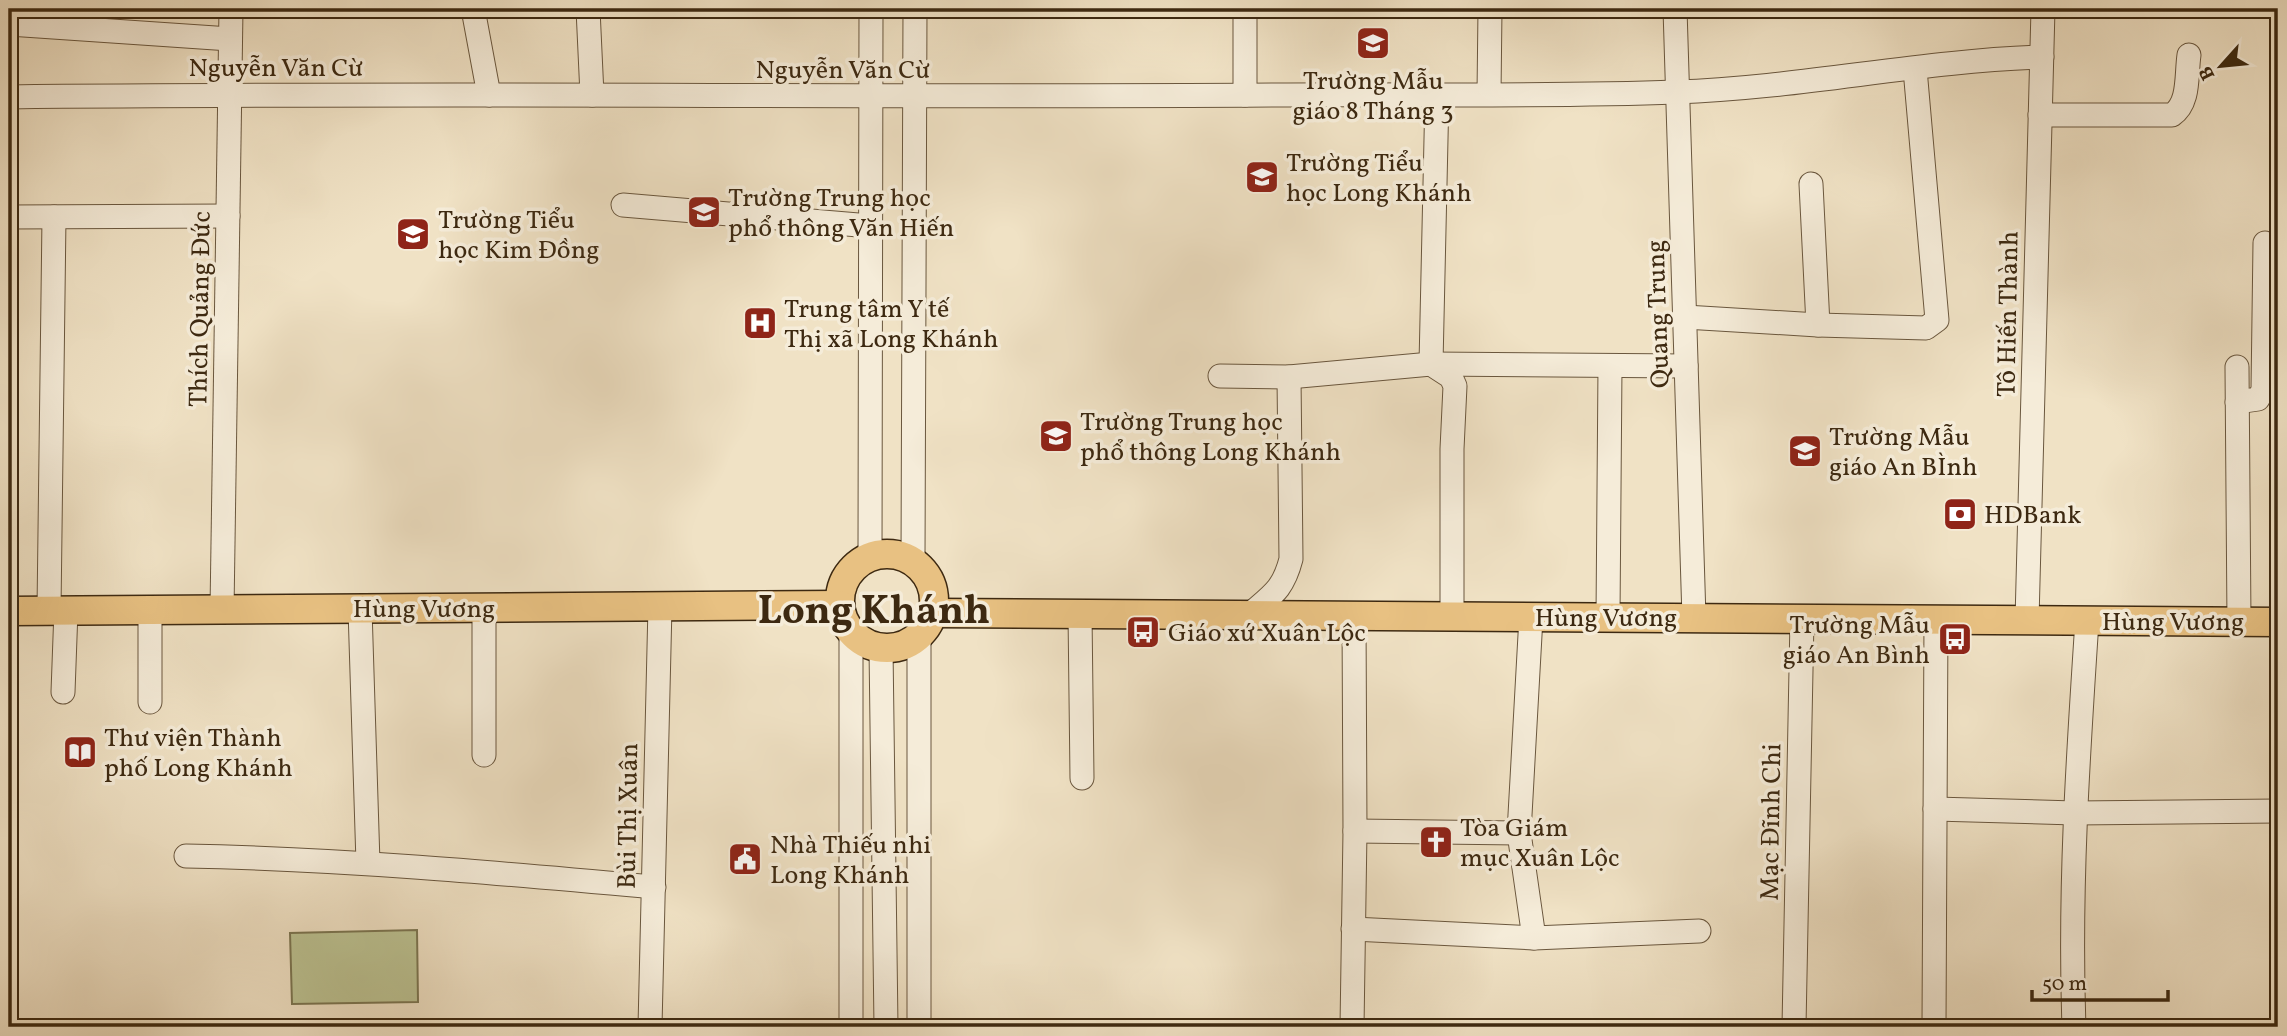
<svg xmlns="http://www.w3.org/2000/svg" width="2287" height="1036" font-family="Vollkorn,serif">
	<rect width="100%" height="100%" fill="#f0e2c5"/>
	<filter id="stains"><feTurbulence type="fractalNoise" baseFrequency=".00286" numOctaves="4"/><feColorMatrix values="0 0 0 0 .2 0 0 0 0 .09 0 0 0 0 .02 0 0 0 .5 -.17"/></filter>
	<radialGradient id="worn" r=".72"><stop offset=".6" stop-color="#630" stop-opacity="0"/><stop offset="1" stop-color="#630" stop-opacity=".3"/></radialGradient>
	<polygon fill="#bcc393" stroke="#7c7652" stroke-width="2" points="417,930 418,1002 292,1004 290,933"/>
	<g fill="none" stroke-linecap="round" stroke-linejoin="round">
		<g stroke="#6a573e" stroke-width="25">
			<g id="minor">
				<polyline points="473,9 489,95"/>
				<polyline points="588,9 592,95"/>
				<polyline points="1675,9 1694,618"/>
				<polyline points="9,24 230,39"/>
				<polyline points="1437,94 1431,364 1451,377 1455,386 1452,449 1452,607 1450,616"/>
				<polyline points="1489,94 1490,9"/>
				<polyline points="1245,95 1245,9"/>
				<path d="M9 97C435 92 861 98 1287 95 1416 94 1546 97 1676 92 1799 88 1919 61 2042 57"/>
				<path d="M2040 115H2172C2190 103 2186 75 2189 55"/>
				<polyline points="1811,184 1818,325"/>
				<polyline points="623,205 870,226"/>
				<polyline points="9,217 228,216"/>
				<polyline points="1685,317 1818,325 1926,328 1937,320 1915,69"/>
				<polyline points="2237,367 2239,622"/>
				<polyline points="1220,376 1289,377 1431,364 1686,366"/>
				<polyline points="2237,402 2258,399 2263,390 2265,243"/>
				<polyline points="870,555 871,9"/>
				<polyline points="913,560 915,9"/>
				<polyline points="360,609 368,863"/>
				<polyline points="49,610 54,217"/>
				<polyline points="222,610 231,9"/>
				<polyline points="1080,614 1082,778"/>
				<path d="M1249 615C1272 595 1283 590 1291 559L1289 377"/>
				<polyline points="1531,617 1519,833 1534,938"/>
				<polyline points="1608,617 1610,366"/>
				<polyline points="2027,620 2043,9"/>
				<polyline points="919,637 919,1027"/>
				<polyline points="881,648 886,1027"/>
				<polyline points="63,692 66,610"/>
				<polyline points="150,702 150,610"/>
				<polyline points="484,755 484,608"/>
				<polyline points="1935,809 2075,813 2278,811"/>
				<polyline points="1355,831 1519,833"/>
				<path d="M186 856C343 859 498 873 654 887"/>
				<polyline points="1353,929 1534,938 1699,931"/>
				<polyline points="650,1027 660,606"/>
				<polyline points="851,1027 851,632"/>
				<polyline points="1352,1027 1355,831 1354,616"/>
				<polyline points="1794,1027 1802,619"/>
				<polyline points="1934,1027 1936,619"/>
				<path d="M2074 1027C2069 891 2078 756 2087 621"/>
			</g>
		</g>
		<g stroke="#3d2911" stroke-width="31">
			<g id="major">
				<circle cx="887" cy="601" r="47"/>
				<polyline points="9,611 840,605"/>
				<polyline points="934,613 2278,622"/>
			</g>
		</g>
		<use href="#minor" stroke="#f5ecd9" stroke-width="23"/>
		<use href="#major" stroke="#e8c182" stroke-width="28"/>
	</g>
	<defs>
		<g id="school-square" transform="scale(1.75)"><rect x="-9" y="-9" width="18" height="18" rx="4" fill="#8f2418" stroke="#f5ecd9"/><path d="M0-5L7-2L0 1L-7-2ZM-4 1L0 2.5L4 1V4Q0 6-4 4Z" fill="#fff"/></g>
		<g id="hospital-square" transform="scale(1.75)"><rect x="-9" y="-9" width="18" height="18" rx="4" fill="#8f2418" stroke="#f5ecd9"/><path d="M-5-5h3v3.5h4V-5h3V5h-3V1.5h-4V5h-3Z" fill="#fff"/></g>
		<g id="bank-square" transform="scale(1.75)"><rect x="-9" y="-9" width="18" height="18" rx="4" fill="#8f2418" stroke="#f5ecd9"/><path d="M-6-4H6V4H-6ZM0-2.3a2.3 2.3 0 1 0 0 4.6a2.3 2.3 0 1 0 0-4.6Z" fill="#fff"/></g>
		<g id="bus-square" transform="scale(1.75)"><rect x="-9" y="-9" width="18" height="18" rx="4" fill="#8f2418" stroke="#f5ecd9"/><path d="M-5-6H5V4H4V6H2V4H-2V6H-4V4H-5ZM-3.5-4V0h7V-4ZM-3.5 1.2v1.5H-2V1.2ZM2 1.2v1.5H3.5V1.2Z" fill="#fff"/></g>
		<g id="library-square" transform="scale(1.75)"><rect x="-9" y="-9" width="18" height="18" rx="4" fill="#8f2418" stroke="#f5ecd9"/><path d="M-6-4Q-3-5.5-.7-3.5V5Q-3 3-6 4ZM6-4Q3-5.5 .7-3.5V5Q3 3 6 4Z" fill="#fff"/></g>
		<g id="church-square" transform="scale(1.75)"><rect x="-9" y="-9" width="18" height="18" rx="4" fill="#8f2418" stroke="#f5ecd9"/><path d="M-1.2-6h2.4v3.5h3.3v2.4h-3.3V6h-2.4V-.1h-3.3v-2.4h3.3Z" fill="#fff"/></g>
		<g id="civic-square" transform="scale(1.75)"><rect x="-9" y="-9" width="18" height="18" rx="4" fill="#8f2418" stroke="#f5ecd9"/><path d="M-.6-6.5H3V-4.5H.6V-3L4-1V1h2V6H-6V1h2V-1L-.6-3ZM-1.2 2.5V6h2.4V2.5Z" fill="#fff"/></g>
	</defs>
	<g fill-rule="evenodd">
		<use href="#school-square" x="1373" y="43"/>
		<use href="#school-square" x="1262" y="177"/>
		<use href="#school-square" x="704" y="212"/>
		<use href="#school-square" x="413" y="234"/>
		<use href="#hospital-square" x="760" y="323"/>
		<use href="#school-square" x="1056" y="436"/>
		<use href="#school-square" x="1805" y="451"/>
		<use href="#bank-square" x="1960" y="514"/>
		<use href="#bus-square" x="1143" y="632"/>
		<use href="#bus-square" x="1955" y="639"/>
		<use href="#library-square" x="80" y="752"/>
		<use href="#church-square" x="1436" y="842"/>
		<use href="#civic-square" x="745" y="859"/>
	</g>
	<g text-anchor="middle" stroke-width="7" stroke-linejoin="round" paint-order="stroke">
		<g font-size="26" fill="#3d2911" stroke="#f5ecd9">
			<text x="276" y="76">Nguyễn Văn Cừ</text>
			<text x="843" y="78">Nguyễn Văn Cừ</text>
			<text transform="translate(199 309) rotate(-89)" y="9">Thích Quảng Đức</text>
			<text transform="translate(1657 314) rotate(-92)" y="9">Quang Trung</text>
			<text transform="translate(2007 314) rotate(-89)" y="9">Tô Hiến Thành</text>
			<text x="424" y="617">Hùng Vương</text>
			<text x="1606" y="626">Hùng Vương</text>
			<text x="2173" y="630">Hùng Vương</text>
			<text transform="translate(627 816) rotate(-89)" y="9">Bùi Thị Xuân</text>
			<text transform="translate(1770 822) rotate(-89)" y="9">Mạc Đĩnh Chi</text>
		</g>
		<g font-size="26" fill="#3d2911" stroke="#f5ecd9" text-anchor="start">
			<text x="1373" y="89" text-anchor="middle">Trường Mẫu<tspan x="1373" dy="30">giáo 8 Tháng 3</tspan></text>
			<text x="1286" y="171">Trường Tiểu<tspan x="1286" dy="30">học Long Khánh</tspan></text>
			<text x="728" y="206">Trường Trung học<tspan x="728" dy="30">phổ thông Văn Hiến</tspan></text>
			<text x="438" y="228">Trường Tiểu<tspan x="438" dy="30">học Kim Đồng</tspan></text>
			<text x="784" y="317">Trung tâm Y tế<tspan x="784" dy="30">Thị xã Long Khánh</tspan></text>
			<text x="1080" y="430">Trường Trung học<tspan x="1080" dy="30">phổ thông Long Khánh</tspan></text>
			<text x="1829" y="445">Trường Mẫu<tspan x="1829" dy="30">giáo An BÌnh</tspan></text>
			<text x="1984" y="523">HDBank</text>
			<text x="1930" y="633" text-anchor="end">Trường Mẫu<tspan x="1930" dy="30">giáo An Bình</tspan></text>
			<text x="1168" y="641">Giáo xứ Xuân Lộc</text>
			<text x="104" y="746">Thư viện Thành<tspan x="104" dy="30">phố Long Khánh</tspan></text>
			<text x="1460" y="836">Tòa Giám<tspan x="1460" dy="30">mục Xuân Lộc</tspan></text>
			<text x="770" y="853">Nhà Thiếu nhi<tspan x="770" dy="30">Long Khánh</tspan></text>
		</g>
		<g font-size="40" font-weight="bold" fill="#3d2911" stroke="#f5ecd9">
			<text x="874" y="623">Long Khánh</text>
		</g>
	</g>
	<rect width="2287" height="1036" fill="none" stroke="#f0e2c5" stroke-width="35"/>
	<rect x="10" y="10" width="2266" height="1015" fill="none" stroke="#3d2911" stroke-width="3.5"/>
	<rect x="18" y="18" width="2252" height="1001" fill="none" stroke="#3d2911" stroke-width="2"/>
	<g transform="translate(2221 66) rotate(243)" stroke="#f5ecd9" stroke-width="5" paint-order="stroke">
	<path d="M0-5L12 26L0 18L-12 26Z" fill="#3d2911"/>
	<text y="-10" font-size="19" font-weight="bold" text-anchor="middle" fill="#3d2911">B</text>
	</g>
	<path d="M2032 990v10h136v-10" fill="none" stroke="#3d2911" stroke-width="3.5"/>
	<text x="2042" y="990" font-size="21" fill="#3d2911" stroke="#f5ecd9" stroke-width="5" paint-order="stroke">50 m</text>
	<rect width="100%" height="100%" filter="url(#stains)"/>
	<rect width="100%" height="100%" fill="url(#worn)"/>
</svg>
